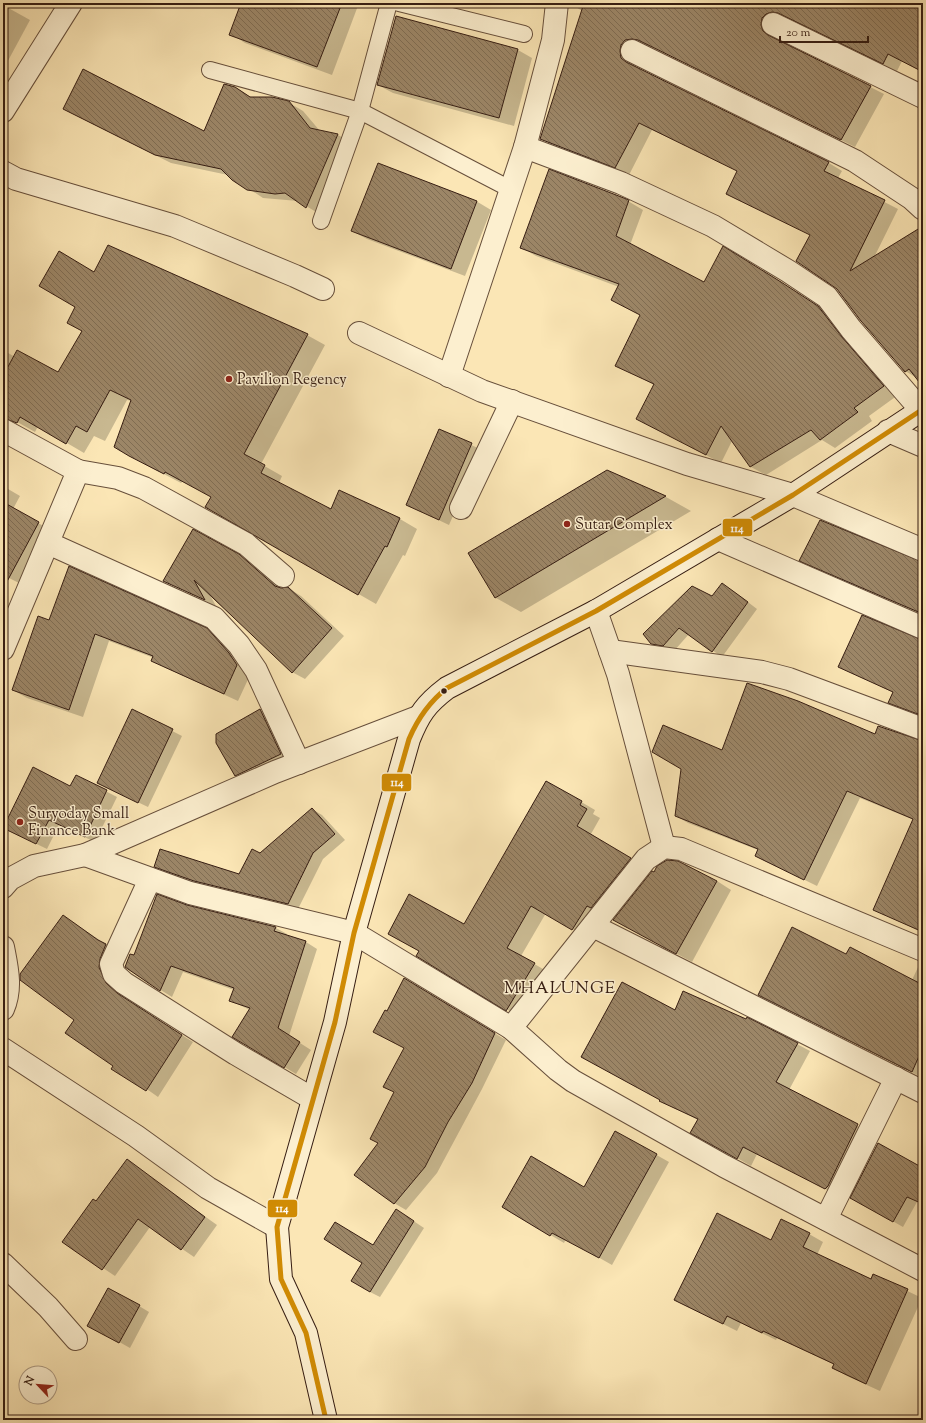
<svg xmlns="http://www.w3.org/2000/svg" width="926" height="1423" font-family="'Sorts Mill Goudy',serif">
	<defs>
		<pattern id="building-back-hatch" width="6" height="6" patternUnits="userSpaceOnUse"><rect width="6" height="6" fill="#9c8667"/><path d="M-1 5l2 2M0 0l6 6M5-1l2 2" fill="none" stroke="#806d53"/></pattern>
	</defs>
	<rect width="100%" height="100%" fill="#fbe6b5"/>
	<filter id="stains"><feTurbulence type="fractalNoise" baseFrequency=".005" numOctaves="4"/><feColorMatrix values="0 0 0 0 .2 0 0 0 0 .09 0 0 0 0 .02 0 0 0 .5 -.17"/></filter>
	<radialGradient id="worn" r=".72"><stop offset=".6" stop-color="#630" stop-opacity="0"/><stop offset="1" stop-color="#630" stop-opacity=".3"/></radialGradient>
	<g fill="#0003">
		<polygon points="242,3 359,3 332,75 245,43 231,34"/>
		<polygon points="570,3 913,3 923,8 923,72 902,61 897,71 793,20 787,19 774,33 776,39 884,94 855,147 652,47 645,46 633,61 637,68 829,163 842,171 838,178 898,209 856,294 923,227 923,379 919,379 905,371 811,235 727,194 738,171 652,130 629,175 555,147 542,139 582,11"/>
		<polygon points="3,5 30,20 3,70"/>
		<polygon points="518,50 532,58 514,126 393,93 378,85"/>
		<polygon points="235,88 253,98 288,102 303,111 320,131 338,135 352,143 321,215 298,201 263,198 228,175 171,163 79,117 204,132"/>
		<polygon points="476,201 491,210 465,276 367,239 352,231"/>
		<polygon points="628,201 643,210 630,245 705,283 738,256 833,316 898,395 869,416 872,421 835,448 822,440 766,475 751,467 732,441 721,463 637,419 654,385 616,365 641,315 612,300 619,287 536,256 522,248"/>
		<polygon points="94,273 307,335 325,345 261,464 282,476 279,483 331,510 340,491 400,519 417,529 405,556 403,555 376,604 207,507 213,497 183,481 181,483 133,458 132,401 127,400 105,441 94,436 84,453 38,426 35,432 3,414 3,350 15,357 58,373 83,331"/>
		<polygon points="439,430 482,450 449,525 407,505"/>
		<polygon points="607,471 666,497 691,511 521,612 496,598"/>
		<polygon points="3,486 20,496 13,509 56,533 27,587 3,575"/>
		<polygon points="923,522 923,536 918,533"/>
		<polygon points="238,555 252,563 282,589 288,588 301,596 344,636 305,679 292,672 210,595 216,606 164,581"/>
		<polygon points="800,560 923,563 923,616 813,567"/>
		<polygon points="732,590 757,609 722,657 689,634 674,651 662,649 652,643 713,598"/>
		<polygon points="49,621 206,629 220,637 251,673 238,701 166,668 152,660 154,658 109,641 83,717 27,698 13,690"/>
		<polygon points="923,642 923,714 894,693 839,666"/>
		<polygon points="260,710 270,716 291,760 245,781 235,775"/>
		<polygon points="133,711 182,736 148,807 108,788"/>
		<polygon points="723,751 923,755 923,933 874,909 914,820 860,798 817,886 756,856 758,850 688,823 676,816"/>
		<polygon points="76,776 117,797 95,842 59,825 47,849 14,833 71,788"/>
		<polygon points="547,782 595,810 593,814 600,818 591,834 644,867 586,937 546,913 521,956 548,972 521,1018 417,955 465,926"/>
		<polygon points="312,809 322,815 345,840 323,859 298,909 205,886 165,872 155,866 239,875 260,854"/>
		<polygon points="717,881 731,890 692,962 629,928"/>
		<polygon points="187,906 276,928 287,934 287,936 306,942 317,949 289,1036 311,1050 296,1074 233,1036 250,1010 231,1001 234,990 183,972 172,997 132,972 126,965 130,955 135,957"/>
		<polygon points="63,916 118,952 117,991 129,1002 193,1042 158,1097 114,1066 76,1019"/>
		<polygon points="847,955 912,980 920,963 923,963 923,1078 772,1002"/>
		<polygon points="416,986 506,1040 482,1089 437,1173 406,1210 394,1203 379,1144 395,1092 405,1048 388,1012"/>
		<polygon points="675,1012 797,1044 810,1051 789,1090 871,1133 839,1196 757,1154 751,1166 744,1162 692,1132 698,1120 660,1101"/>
		<polygon points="616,1132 669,1162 612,1265 566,1239 564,1243 503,1207 584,1189"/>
		<polygon points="127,1161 217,1225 194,1257 150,1227 115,1276 64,1242 96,1202"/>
		<polygon points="923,1169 923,1204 917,1202 903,1227 852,1198"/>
		<polygon points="406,1216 424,1228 380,1297 370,1292 374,1246"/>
		<polygon points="809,1234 823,1242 817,1255 871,1281 874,1275 922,1298 880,1391 847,1376 833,1368 835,1365 777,1338 776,1340 741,1323 737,1331 689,1307 771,1241"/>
		<polygon points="139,1306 149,1312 130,1348 89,1325"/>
	</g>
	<g fill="url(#building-back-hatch)" stroke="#361d12">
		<polygon points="241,3 342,3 317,67 229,35"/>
		<polygon points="584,3 923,3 923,72 888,54 883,64 778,13 772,12 766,14 762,18 761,25 763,31 768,35 871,86 841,140 638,40 632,39 625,40 621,45 620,51 621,58 626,62 829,162 824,171 885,200 850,271 923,226 923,387 909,369 905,372 861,321 837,289 796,261 810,235 726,194 737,171 639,123 615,168 540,139"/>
		<polygon points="396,16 518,49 499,118 377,85"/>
		<polygon points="83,69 204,131 224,84 235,87 250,97 272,97 289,101 310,128 338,134 306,208 285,193 275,194 247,190 232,180 221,169 155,155 63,109"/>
		<polygon points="378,163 477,201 451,269 351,231"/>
		<polygon points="549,169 629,200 616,236 704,282 723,246 781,282 818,306 842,337 884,386 854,408 858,412 820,440 811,430 750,467 721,426 706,455 636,419 654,384 615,366 640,315 611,300 619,284 520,248"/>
		<polygon points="108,245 308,334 244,454 265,465 261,473 331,509 339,490 400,518 387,547 385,546 358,595 205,507 211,497 165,472 164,474 129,456 114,447 131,400 110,390 87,432 76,426 66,444 20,417 17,423 3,418 3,376 17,350 58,372 82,331 67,323 75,307 39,286 59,251 94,272"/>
		<polygon points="439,429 472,443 439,520 406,505"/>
		<polygon points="607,470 666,496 495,598 468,553"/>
		<polygon points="3,502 39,522 3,589"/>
		<polygon points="820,520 923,562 923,614 799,561"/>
		<polygon points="193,529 239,554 275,586 281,588 288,587 332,628 292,673 194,580 205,600 163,581"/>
		<polygon points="69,566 207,628 229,653 237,665 224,694 151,661 153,656 95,634 69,710 12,690 38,616 49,620"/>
		<polygon points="722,583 748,602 712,652 679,628 663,646 651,644 643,634 692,586 712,596"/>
		<polygon points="862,615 923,640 923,716 888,703 893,692 838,667"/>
		<polygon points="747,683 798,701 875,734 878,726 923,741 923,932 873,910 913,819 847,791 804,880 755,856 758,849 675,816 681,769 652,752 663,725 722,750"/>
		<polygon points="132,709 173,729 138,803 97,783"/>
		<polygon points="260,709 281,754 235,776 216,743 216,734"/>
		<polygon points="33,767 70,786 76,775 107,790 85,837 49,820 36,844 3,828"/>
		<polygon points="546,781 582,801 580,805 587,809 577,826 631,858 591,908 587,906 572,930 531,906 507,948 535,963 506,1011 416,956 419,951 388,934 409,894 464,924"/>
		<polygon points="312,808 335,834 313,853 288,904 194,881 154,867 160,849 239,874 252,849 260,853"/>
		<polygon points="667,860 678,861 717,881 676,954 613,920 652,871 654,872 657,866"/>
		<polygon points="157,894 187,905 276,927 274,931 306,941 278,1028 300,1042 284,1068 232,1037 250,1008 229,1001 234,988 171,966 160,991 125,967 130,954 134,955"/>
		<polygon points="63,915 98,940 106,944 100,959 99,967 106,983 117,993 182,1035 146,1091 111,1069 113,1066 65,1033 74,1020 20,980 20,974"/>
		<polygon points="792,927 846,954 850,947 923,985 923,1047 912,1072 758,995"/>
		<polygon points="404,978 495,1033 472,1083 448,1122 425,1167 394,1204 354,1175 378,1143 370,1139 394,1092 383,1087 404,1048 373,1032 385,1010 387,1011"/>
		<polygon points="622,982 675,1010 683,991 746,1019 747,1017 798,1043 776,1082 858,1124 828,1186 825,1189 743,1147 737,1159 730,1155 690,1133 698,1119 659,1101 660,1100 581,1057"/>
		<polygon points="615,1131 657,1154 599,1258 552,1233 550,1236 502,1207 531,1156 584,1187"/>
		<polygon points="878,1143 923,1168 923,1204 907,1197 893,1222 850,1198"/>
		<polygon points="127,1159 205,1217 181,1250 138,1219 102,1270 62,1242 93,1199 96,1201"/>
		<polygon points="396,1209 414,1221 370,1292 351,1281 362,1263 324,1239 335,1222 373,1245"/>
		<polygon points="717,1213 771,1240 781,1219 810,1233 803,1247 871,1279 873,1274 908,1289 866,1384 832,1368 834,1364 763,1331 762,1333 727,1316 723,1324 674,1300"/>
		<polygon points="108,1288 140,1305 119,1343 87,1326"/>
	</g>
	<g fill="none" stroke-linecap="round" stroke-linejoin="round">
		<g stroke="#674f3b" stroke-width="18">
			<g id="service">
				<polyline points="399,3 524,34"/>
				<polyline points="210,70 360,111 512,190"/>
				<polyline points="321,221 360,111 389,3"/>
			</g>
		</g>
		<g stroke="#674f3b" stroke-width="24">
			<g id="minor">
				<polyline points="773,24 923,97"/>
				<polyline points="632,51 855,161 911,198 923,209"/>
				<polyline points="3,111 71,3"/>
				<polyline points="525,147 621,183 713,226 788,271 827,297 851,329 921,410"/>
				<polyline points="3,172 16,179 175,226 295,276 323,289"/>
				<polyline points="359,333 482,391 687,464 793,495 923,550"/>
				<polyline points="449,376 525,147 553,40 557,3"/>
				<polyline points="3,430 78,471 3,649"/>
				<polyline points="888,431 923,446"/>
				<polyline points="78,471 118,478 144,488 246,544 283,576"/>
				<polyline points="461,508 512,401"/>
				<polyline points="718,539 923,628"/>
				<polyline points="48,543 214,618 239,645 256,670 299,763"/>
				<polyline points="596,611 618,674 664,847"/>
				<polyline points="610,651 762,672 789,679 923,729"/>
				<polyline points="85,855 190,893 354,933 511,1028 558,1070 573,1081 724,1166 923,1270"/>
				<polyline points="150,879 111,964 114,974 124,983 236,1054 313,1099"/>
				<polyline points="3,887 10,879 34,866 85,855 275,772 418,717"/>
				<polyline points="593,926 923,1092"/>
				<path d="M3 947C7 968 12 988 3 1009"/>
				<polyline points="511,1028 646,859 664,847 681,849 923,950"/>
				<polyline points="3,1049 136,1136 208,1188 277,1227"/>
				<polyline points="826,1219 896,1078"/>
				<polyline points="3,1264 48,1307 76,1339"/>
			</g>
		</g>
		<g stroke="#361d12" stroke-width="24">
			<path id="secondary" d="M326 1420 306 1333 281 1279 277 1227 335 1022 354 933 409 739C419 714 426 704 447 688L596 611 793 495 923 409"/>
		</g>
		<use href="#service" stroke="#fcefcf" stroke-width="16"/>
		<use href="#minor" stroke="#fcefcf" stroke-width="22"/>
		<use href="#secondary" stroke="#fcefcf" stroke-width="22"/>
		<g stroke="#fcefcf" stroke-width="8">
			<path id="bus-1" d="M326 1420 306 1333 281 1279 277 1227 335 1022 354 933 409 739C418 718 429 702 447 688L596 611 793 495 923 409"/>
		</g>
		<use href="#bus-1" stroke="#d08b04" stroke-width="5"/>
	</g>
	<g fill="#8f2418" stroke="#fcefcf" stroke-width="1.5">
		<circle cx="229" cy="379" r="4"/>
		<circle cx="567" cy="524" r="4"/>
		<circle cx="20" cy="822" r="4"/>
	</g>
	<circle fill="#361d12" stroke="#fcefcf" stroke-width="1.5" cx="444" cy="691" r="3.5"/>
	<g text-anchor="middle" stroke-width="3" stroke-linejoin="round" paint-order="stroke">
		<g font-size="15" fill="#361d12" stroke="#fcefcf" text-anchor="start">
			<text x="237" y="384">Pavilion Regency</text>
			<text x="575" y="529">Sutar Complex</text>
			<text x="28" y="818">Suryoday Small<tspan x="28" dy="17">Finance Bank</tspan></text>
		</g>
		<g font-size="17" letter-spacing="1" fill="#361d12" stroke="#fcefcf">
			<text x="560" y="993">MHALUNGE</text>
		</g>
	</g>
	<g stroke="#fcefcf" stroke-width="1.5">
		<rect x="722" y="518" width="31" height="19" rx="4" fill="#d08b04"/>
		<rect x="381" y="773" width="31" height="19" rx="4" fill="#d08b04"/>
		<rect x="267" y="1199" width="31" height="19" rx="4" fill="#d08b04"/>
	</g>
	<g font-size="11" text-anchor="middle" font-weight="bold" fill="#fff">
		<text x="737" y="532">114</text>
		<text x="397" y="786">114</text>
		<text x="282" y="1212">114</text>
	</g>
	<rect width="926" height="1423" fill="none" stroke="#fbe6b5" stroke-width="16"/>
	<rect x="4" y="4" width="918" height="1415" fill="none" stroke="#361d12" stroke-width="2"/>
	<rect x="8" y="8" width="910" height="1407" fill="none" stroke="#361d12"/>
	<g transform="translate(38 1385) rotate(296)"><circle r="19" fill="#fcefcf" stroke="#ad9b83"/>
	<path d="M0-3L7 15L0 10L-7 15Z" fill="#8f2418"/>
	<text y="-6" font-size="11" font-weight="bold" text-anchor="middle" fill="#361d12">N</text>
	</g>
	<path d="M780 36v6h88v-6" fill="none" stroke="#361d12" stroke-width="2"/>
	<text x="786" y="36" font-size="12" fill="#361d12" stroke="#fcefcf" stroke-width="3" paint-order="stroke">20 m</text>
	<rect width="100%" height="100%" filter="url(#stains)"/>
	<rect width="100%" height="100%" fill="url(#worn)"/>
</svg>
